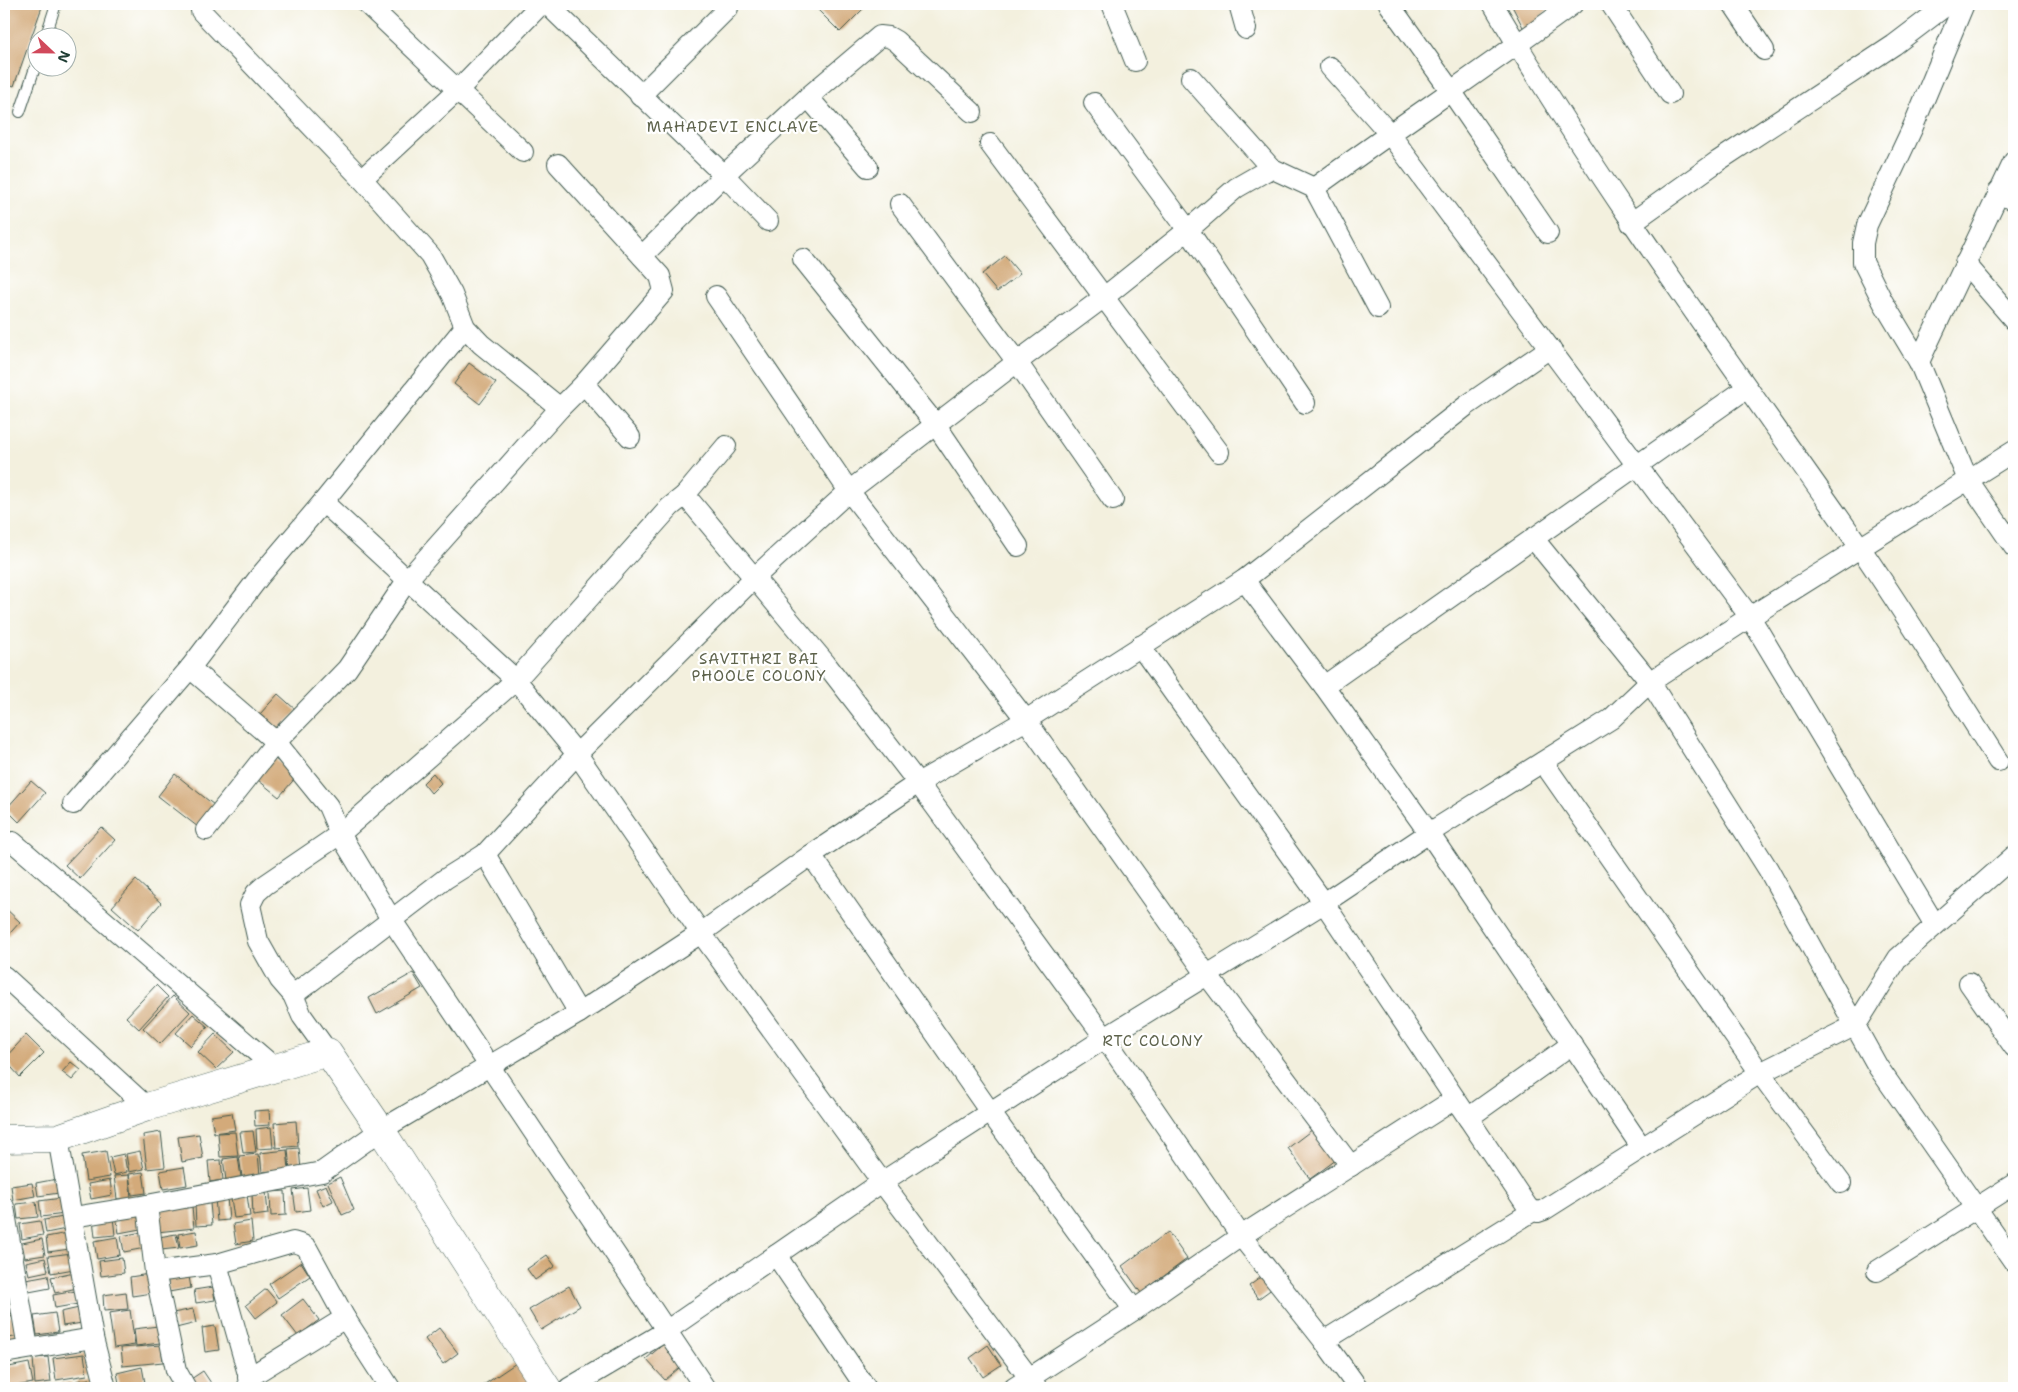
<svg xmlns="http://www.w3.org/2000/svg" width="2018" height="1392" font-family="'Shantell Sans',sans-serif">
	<rect width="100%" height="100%" fill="#fff"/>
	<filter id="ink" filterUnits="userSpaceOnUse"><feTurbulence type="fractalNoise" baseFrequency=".02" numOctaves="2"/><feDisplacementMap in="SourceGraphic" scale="10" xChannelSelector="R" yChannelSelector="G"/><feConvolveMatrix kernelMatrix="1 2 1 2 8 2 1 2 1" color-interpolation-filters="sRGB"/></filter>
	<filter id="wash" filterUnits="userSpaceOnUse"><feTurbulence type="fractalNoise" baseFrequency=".0096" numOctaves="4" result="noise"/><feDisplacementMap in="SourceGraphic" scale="20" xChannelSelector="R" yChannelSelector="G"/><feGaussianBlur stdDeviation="1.12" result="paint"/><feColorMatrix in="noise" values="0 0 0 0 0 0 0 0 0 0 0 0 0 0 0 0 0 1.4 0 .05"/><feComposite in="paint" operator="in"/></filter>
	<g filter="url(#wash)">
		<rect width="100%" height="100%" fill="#f3f0de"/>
		<g id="blocks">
			<g fill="#d3aa7a">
				<polygon points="4,4 43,4 14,86 4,82"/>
				<polygon points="818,4 868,4 840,32 815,7"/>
				<polygon points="1511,4 1553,4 1526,33"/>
				<polygon points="1005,256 1020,274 997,292 982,274"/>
				<polygon points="469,363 496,383 480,404 454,384"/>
				<polygon points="278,694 297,711 278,731 260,714"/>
				<polygon points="270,755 297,776 279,797 253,776"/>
				<polygon points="433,773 441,783 431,793 423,783"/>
				<polygon points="175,774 214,805 198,827 158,796"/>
				<polygon points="31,781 45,793 19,822 6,809"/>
				<polygon points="101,827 115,840 80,879 65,865"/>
				<polygon points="136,880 161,903 138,930 112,907"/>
				<polygon points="4,907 20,922 4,940"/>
				<polygon points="413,973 422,988 377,1014 369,998"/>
				<polygon points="156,985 168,997 139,1029 126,1017"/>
				<polygon points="173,996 190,1012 160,1044 143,1028"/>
				<polygon points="193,1014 208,1027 191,1046 176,1033"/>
				<polygon points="215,1034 234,1052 216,1069 198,1052"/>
				<polygon points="26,1035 44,1053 20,1077 4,1059"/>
				<polygon points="71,1062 81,1070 72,1080 62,1072"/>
				<polygon points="269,1110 270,1125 255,1126 254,1111"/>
				<polygon points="232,1113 235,1130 214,1133 211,1116"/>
				<polygon points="296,1121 298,1146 276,1148 274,1123"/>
				<polygon points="1317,1126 1340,1157 1310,1179 1288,1148"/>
				<polygon points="271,1127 273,1148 257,1149 256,1129"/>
				<polygon points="253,1131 256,1152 243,1153 240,1132"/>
				<polygon points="161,1132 165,1167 147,1169 143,1135"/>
				<polygon points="235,1132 238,1156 220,1157 218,1133"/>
				<polygon points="199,1134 203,1158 182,1162 178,1137"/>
				<polygon points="299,1148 301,1170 290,1171 288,1149"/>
				<polygon points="287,1150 289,1169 262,1172 260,1153"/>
				<polygon points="106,1151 110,1177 86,1181 82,1155"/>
				<polygon points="140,1151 144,1169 129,1172 126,1154"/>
				<polygon points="124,1154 127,1172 114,1175 110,1157"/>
				<polygon points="258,1154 260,1175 242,1177 239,1156"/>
				<polygon points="238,1157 241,1177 226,1180 223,1159"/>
				<polygon points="221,1160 223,1180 210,1182 208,1161"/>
				<polygon points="184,1167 187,1185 163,1189 160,1171"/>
				<polygon points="143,1172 146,1193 132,1195 129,1174"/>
				<polygon points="129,1175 131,1198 117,1199 114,1176"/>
				<polygon points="340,1177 354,1210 342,1215 328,1183"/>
				<polygon points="57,1179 59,1193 38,1196 36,1183"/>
				<polygon points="110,1180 112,1195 91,1199 88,1184"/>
				<polygon points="32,1183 35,1196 13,1200 11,1186"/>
				<polygon points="326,1185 333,1201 323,1206 316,1189"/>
				<polygon points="307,1188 310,1210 296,1212 293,1190"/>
				<polygon points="285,1191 286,1215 271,1216 270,1192"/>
				<polygon points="266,1192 268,1214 253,1216 252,1193"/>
				<polygon points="247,1195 250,1216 234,1218 231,1198"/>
				<polygon points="227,1197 229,1220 217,1221 215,1198"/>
				<polygon points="62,1198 65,1214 41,1217 39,1201"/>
				<polygon points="36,1202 38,1217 18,1219 16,1204"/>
				<polygon points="210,1203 212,1225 196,1226 195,1204"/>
				<polygon points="192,1206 194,1228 157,1232 155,1210"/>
				<polygon points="137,1212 140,1229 119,1233 116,1215"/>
				<polygon points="64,1217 66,1229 46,1233 44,1220"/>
				<polygon points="113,1217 115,1235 95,1237 93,1219"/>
				<polygon points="40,1221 43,1235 22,1239 20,1224"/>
				<polygon points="251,1221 253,1241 236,1244 233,1224"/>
				<polygon points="196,1231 198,1245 180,1248 178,1234"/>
				<polygon points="142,1232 145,1248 124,1252 121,1236"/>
				<polygon points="1168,1232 1187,1259 1141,1293 1122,1266"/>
				<polygon points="68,1233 70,1249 48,1252 46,1237"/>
				<polygon points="176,1234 179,1248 161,1250 159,1237"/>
				<polygon points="117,1237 120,1255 97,1259 94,1241"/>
				<polygon points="42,1239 45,1255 25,1258 22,1243"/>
				<polygon points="72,1253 74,1269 51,1273 48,1256"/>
				<polygon points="547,1255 555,1266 535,1280 527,1269"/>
				<polygon points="45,1258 48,1271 29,1275 26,1262"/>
				<polygon points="122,1258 124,1273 101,1276 99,1261"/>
				<polygon points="301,1262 310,1276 278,1298 269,1284"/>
				<polygon points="188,1271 191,1288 169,1292 167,1275"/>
				<polygon points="74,1272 77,1288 55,1293 51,1277"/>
				<polygon points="149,1274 152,1293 132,1296 130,1277"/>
				<polygon points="48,1275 50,1288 29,1292 26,1279"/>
				<polygon points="1264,1275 1273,1288 1258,1299 1249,1286"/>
				<polygon points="569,1286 580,1306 541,1330 529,1310"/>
				<polygon points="213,1287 215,1300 196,1303 194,1290"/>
				<polygon points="266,1289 277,1302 256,1318 246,1305"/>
				<polygon points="11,1290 15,1313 4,1315 4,1291"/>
				<polygon points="76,1291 78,1304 55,1308 53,1295"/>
				<polygon points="126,1292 128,1309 104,1311 103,1295"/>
				<polygon points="303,1299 319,1320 298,1336 282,1315"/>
				<polygon points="79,1308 82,1323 63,1326 61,1312"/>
				<polygon points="193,1309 196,1323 176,1328 173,1313"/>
				<polygon points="130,1310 135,1345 114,1348 109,1313"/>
				<polygon points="55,1313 58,1332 37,1335 34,1316"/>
				<polygon points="15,1316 19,1336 4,1339 4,1318"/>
				<polygon points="158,1326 160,1343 136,1346 134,1329"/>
				<polygon points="215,1326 219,1350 205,1352 202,1328"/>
				<polygon points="439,1328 458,1353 443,1364 425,1339"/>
				<polygon points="667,1341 686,1362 665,1380 646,1359"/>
				<polygon points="161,1345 163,1362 123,1366 121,1348"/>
				<polygon points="988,1345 1001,1365 983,1377 970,1358"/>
				<polygon points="84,1354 87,1375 56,1380 53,1358"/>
				<polygon points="48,1357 51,1382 35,1384 33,1358"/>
				<polygon points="522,1359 535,1388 479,1388"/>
				<polygon points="29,1363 33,1383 4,1388 4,1368"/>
				<polygon points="142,1367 146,1388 120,1388 117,1373"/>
				<polygon points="203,1371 213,1386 210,1388 193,1388 188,1381"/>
				<polygon points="90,1379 91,1388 77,1388 76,1381"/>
				<polygon points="71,1382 72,1388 55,1388 54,1385"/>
			</g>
		</g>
	</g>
	<g filter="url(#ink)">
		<use href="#blocks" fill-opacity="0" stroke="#3f584e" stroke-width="1"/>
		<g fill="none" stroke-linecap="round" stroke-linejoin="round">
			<g stroke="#3f584e" stroke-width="12">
				<g id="lane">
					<polyline points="45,38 56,4"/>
					<polyline points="20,112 38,59"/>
				</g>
			</g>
			<g stroke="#3f584e" stroke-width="22">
				<g id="street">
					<polyline points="367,4 523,152"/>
					<polyline points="547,4 724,175 768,221"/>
					<polyline points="1112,4 1135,61"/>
					<polyline points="1239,4 1246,29"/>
					<polyline points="1389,4 1451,91 1548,233"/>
					<path d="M1493 4C1604 192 1734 367 1859 546 1907 616 1952 689 1998 761"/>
					<polyline points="1611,4 1670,94"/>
					<polyline points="1733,4 1764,50"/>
					<polyline points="1964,4 1912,129 1867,225 1863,243 1863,262 1883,302 1919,362 1968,480 2014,547"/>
					<polyline points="201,11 362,179 430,255 452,294 465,327 481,344 560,408"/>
					<polyline points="1330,67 1389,133 1750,617 1935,925"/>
					<polyline points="1191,78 1271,168"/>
					<polyline points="640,96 728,8"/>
					<polyline points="808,97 868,167"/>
					<polyline points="1094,103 1188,230 1305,403"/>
					<polyline points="990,144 1219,452"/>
					<polyline points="362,179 458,90 541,4"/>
					<path d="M1314 188C1399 126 1488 67 1573 4"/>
					<polyline points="1998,192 2014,201"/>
					<polyline points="900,204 1017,362 1113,500"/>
					<polyline points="1631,223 1718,161 1894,45 1948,4"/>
					<polyline points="642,256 724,175 808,97 880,36 889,37 896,41 972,112"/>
					<polyline points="803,259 936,425 1018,546"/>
					<polyline points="1965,263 2014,320"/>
					<polyline points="716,296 849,491 1026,720 1207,975 1351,1166"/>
					<polyline points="1919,362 2014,161"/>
					<polyline points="584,384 630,437"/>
					<polyline points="726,446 685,495 670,507 516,680 577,754 701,933 882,1182 1037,1388"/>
					<polyline points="685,495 826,664 918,783 1105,1038 1241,1236 1324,1341 1533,1211"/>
					<polyline points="323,502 516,680 340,834 265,885 256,893 250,905 258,941 280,980 293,995 302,1016 328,1052"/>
					<polyline points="1533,538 1650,682 1768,869 1878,1067 2014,1262"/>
					<polyline points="1244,580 1324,686 1429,833 1642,1148"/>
					<polyline points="1140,646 1324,903 1529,1209 1538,1212 1544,1210 1760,1073 1856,1025 1898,958 2014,856"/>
					<polyline points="190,668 276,742 328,806 340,834 391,919 705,1388"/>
					<polyline points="1324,686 1747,388"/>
					<polyline points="1543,762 1760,1073 1841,1183"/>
					<polyline points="73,804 190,668 260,576 323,502 465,327"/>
					<polyline points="206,830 276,742 347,669 408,579 560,408 584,384 664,291 660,276 558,164"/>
					<polyline points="13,842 274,1067"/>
					<polyline points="485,854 579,1013"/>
					<polyline points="811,855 990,1112 1134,1310"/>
					<polyline points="4,976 147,1107"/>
					<polyline points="1969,983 2014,1047"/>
					<polyline points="293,995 445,879 485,854 577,754 754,578 849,491 1017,362 1103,298 1188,230 1236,188 1271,168 1314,188 1378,308"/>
					<polyline points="1468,1118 1572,1044"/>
					<polyline points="58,1138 93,1338 106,1388"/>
					<polyline points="147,1205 155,1272 176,1370 186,1388"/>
					<polyline points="4,1207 28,1348"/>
					<polyline points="73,1217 147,1205 322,1172 381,1130 579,1013 701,933 811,855 918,783 1026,720 1244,580 1466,406 1550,348"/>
					<polyline points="776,1255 866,1388"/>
					<polyline points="217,1264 293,1242 303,1245 307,1248 345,1318"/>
					<polyline points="1877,1271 2014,1184"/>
					<polyline points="155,1272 217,1264 252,1388"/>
					<polyline points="1324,1341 1358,1388"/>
					<polyline points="4,1353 93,1338"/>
					<polyline points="248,1378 345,1318 390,1388"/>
					<polyline points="569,1388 666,1331 882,1182 1105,1038 1324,903 1429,833 1611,719 1650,682 1750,617 2014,451"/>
					<polyline points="1014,1388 1134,1310 1241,1236 1455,1099"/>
				</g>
			</g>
			<g stroke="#3f584e" stroke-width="29">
				<polyline id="secondary" points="4,1139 58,1138 147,1107 328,1052 381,1130 547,1388"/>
			</g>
			<use href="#lane" stroke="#fff" stroke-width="10"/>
			<use href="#street" stroke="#fff" stroke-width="20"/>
			<use href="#secondary" stroke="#fff" stroke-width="28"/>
		</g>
	</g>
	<g text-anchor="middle" stroke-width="4.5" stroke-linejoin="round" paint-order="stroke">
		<g font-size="15" letter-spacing="1" fill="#5e634c" stroke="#fff">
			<text x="733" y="132">MAHADEVI ENCLAVE</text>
			<text x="759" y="664">SAVITHRI BAI<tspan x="759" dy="17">PHOOLE COLONY</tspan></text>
			<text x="1153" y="1046">RTC COLONY</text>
		</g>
	</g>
	<rect width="2018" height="1392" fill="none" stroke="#fff" stroke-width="20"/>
	<g transform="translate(52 52) rotate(112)"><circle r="24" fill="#ffffff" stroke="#a5b1ae"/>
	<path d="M0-4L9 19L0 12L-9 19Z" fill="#d1495b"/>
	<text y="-8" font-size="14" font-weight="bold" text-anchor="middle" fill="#1f3d34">N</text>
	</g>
</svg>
